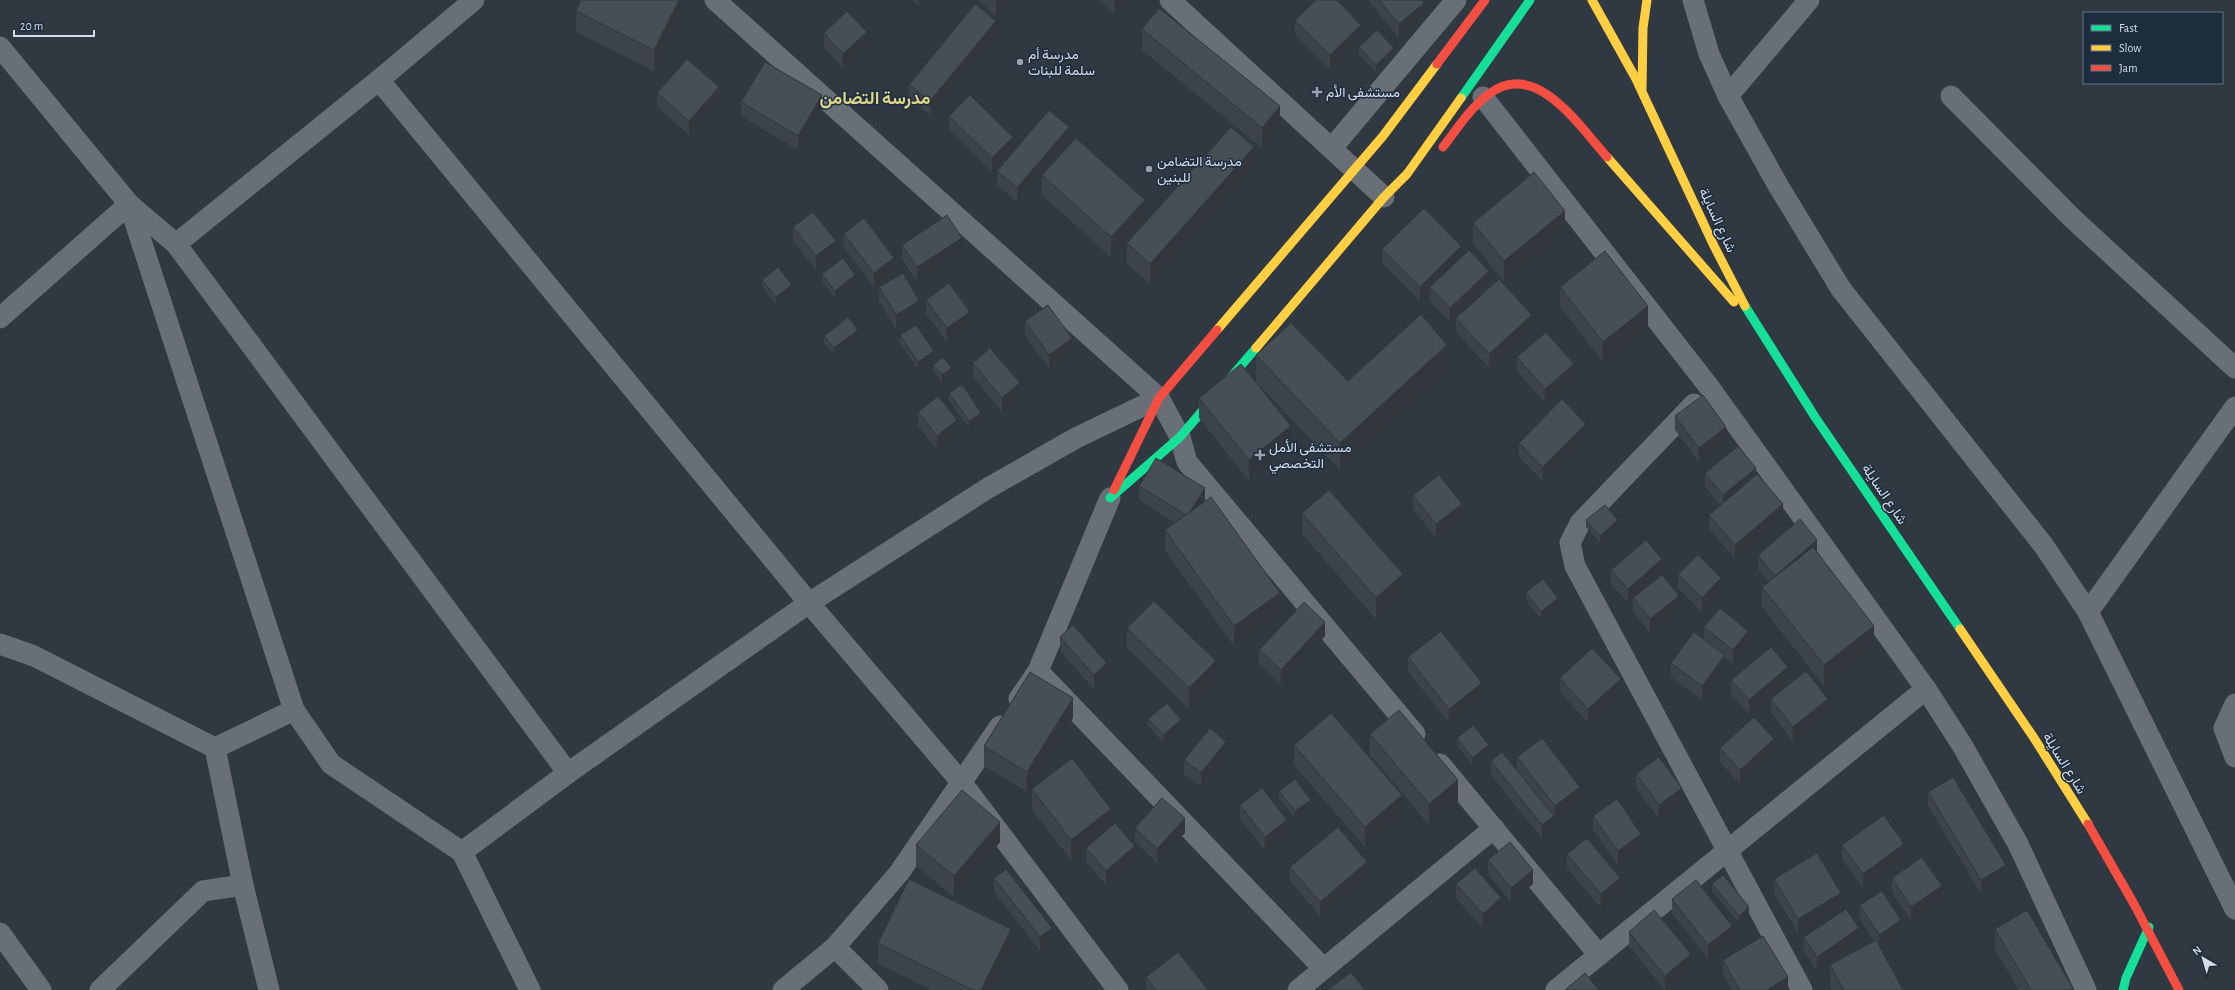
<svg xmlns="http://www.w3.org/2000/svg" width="2235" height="990" font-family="'Alegreya Sans',Vazirmatn,sans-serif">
	<rect width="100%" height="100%" fill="#303841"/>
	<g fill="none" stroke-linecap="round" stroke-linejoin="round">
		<g stroke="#696f77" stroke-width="21">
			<polyline points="715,0 1159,398 1180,437 1187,462 1415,734"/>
			<polyline points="1170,0 1384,197"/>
			<polyline points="1693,0 1709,54 1728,96 1779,187 1841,289 2044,546 2088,612 2235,909"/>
			<polyline points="0,47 129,204 294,710 331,764 462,852 530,990"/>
			<polyline points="379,80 809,603 962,783 1118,990"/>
			<polyline points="1728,96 1809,0"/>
			<polyline points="1951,96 2071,217 2235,368"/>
			<polyline points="1483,97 1710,388 1926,689 1962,745 2018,844 2086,990"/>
			<polyline points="1332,148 1456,0"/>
			<polyline points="176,244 379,80 474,0"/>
			<polyline points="0,318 129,204 176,244 568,773"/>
			<polyline points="1694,404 1580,523 1570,543 1575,566 1802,990"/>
			<polyline points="2088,612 2235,407"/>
			<polyline points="0,644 34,656 215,748"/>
			<polyline points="1038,671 1323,968"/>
			<polyline points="1019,699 1038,671 1110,498"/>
			<polyline points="2235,704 2224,728 2235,757"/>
			<polyline points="215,748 243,885 269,990"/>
			<polyline points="215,748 294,710"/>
			<polyline points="1440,764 1599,955"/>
			<polyline points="462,852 568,773 809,603 988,488 1076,438 1159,398"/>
			<polyline points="0,933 41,990"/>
			<polyline points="835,947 878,990"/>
			<polyline points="100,990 203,891 243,885"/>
			<polyline points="783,990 835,947 899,873 1000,726"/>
			<polyline points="1298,990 1494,828"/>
			<polyline points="1556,990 1926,689"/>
		</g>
		<g stroke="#16e098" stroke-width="9">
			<polyline points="1461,98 1530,0"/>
			<polyline points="1745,306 1815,417 1960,629"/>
			<polyline points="1110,498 1180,437 1256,348"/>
			<polyline points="2123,990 2126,978 2149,927"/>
		</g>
		<g stroke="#ffcf43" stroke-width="9">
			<polyline points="1592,0 1636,79 1714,246 1745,306"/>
			<polyline points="1642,89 1643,28 1647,0"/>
			<polyline points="1607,157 1734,302"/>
			<polyline points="1217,330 1383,136 1437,64"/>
			<polyline points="1256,348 1384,197 1407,174 1461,98"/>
			<polyline points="1960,629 2034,738 2088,824"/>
		</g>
		<g stroke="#f24e42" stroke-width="9">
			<polyline points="1437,64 1485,0"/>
			<path d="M1443 147C1457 129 1470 108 1489 94 1536 58 1580 127 1607 157"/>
			<polyline points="1114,490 1159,398 1217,330"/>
			<polyline points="2088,824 2134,904 2179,990"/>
		</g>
	</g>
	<g fill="#3c434a">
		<polygon points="685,0 685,9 654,71 576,32 576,11"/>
		<polygon points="912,0 924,0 919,6"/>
		<polygon points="978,0 1009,0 996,16"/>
		<polygon points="1100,0 1128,0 1115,14"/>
		<polygon points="1368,0 1422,0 1424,17 1399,38"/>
		<polygon points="1295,20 1361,39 1330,69 1295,34"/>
		<polygon points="1142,29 1280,127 1262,148 1142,50"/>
		<polygon points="824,33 867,46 843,68 824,47"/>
		<polygon points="996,35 930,115 909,99 909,85"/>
		<polygon points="1359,47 1394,55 1376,72 1359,54"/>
		<polygon points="657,93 719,101 689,135 657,107"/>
		<polygon points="741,102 822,109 798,150 741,116"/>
		<polygon points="949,116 1013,151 992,172 949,130"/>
		<polygon points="1069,141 1017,202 997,185 997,171"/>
		<polygon points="1254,168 1150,284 1127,264 1127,243"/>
		<polygon points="1042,175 1145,220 1111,257 1042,195"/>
		<polygon points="1473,223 1565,231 1504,282 1473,244"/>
		<polygon points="793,227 836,255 816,270 793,241"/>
		<polygon points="844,234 894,272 874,287 844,248"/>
		<polygon points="902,245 962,252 917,281 902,259"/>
		<polygon points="1382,249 1461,258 1489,285 1450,322 1430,301 1430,291 1420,301 1382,263"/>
		<polygon points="822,274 855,282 835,298 822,281"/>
		<polygon points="762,280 792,292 776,305 762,287"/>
		<polygon points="879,287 919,315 896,329 879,301"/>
		<polygon points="1560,287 1648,327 1603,362 1560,307"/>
		<polygon points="926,300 970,326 947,342 926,314"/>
		<polygon points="1456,318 1532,329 1489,368 1456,332"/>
		<polygon points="1025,321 1072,352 1049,369 1025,335"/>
		<polygon points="900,335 934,358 918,369 900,343"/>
		<polygon points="824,336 858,337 834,355 824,343"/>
		<polygon points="1256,355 1348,381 1447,371 1340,470 1256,382"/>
		<polygon points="1517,357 1574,378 1545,403 1517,371"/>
		<polygon points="973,363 1020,397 1002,412 973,377"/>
		<polygon points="933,365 952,375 942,383 933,372"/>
		<polygon points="949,393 981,420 969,428 949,400"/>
		<polygon points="1199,398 1291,447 1249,481 1199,418"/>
		<polygon points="918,412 957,434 937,450 918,426"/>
		<polygon points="1675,416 1726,441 1699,462 1675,430"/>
		<polygon points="1586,438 1543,481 1519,457 1519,443"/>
		<polygon points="1705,473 1756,475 1783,518 1735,559 1709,529 1709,515 1720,505 1705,487"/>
		<polygon points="1139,486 1205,502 1280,613 1234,646 1165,551 1165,530 1175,523 1139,500"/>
		<polygon points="1413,495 1462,518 1436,538 1413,509"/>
		<polygon points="1302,513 1403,595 1376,619 1302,534"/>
		<polygon points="1586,520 1618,527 1600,543 1586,527"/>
		<polygon points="1817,552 1874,646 1824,686 1762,607 1762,587 1769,582 1758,569 1758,555"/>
		<polygon points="1611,570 1662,573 1642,591 1679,610 1650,633 1633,612 1633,598 1628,603 1611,584"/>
		<polygon points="1678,574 1721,592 1702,612 1678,588"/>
		<polygon points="1526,592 1558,605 1541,619 1526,600"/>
		<polygon points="1704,627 1748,645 1733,664 1725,657 1725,669 1702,700 1671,677 1671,663 1704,640"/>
		<polygon points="1127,628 1216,681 1189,709 1127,648"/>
		<polygon points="1325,636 1281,684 1259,664 1259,650"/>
		<polygon points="1060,637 1107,677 1094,689 1060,651"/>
		<polygon points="1408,657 1482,697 1449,723 1408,671"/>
		<polygon points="1560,678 1621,693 1588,723 1560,692"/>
		<polygon points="1731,680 1788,681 1749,714 1731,694"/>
		<polygon points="1771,699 1828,713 1793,741 1771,713"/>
		<polygon points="1073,718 1027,792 984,766 984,746"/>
		<polygon points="1148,719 1181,727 1163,742 1148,726"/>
		<polygon points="1370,734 1458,801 1429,825 1370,755"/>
		<polygon points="1457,738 1489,752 1472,765 1457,745"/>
		<polygon points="1294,745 1402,815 1365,847 1294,765"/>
		<polygon points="1720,748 1774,753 1740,784 1720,762"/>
		<polygon points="1226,756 1201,787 1184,774 1184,760"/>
		<polygon points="1517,757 1580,801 1555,820 1554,819 1554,830 1542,839 1491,775 1491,761 1517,770"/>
		<polygon points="1636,774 1682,802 1659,819 1636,788"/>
		<polygon points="1032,789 1111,827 1135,860 1106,885 1086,862 1087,848 1071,860 1032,810"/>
		<polygon points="1279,791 1311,807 1295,819 1279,798"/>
		<polygon points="1928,792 2006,879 1981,894 1928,806"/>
		<polygon points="1240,805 1287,834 1265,851 1240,819"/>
		<polygon points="1593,816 1641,848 1618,865 1593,830"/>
		<polygon points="1135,828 1185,833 1157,863 1135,842"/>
		<polygon points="1000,842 954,897 916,866 916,845"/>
		<polygon points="1842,845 1904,858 1863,888 1842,859"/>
		<polygon points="1567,854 1620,892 1601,908 1567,868"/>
		<polygon points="1488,860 1533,884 1511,902 1488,874"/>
		<polygon points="1290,867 1367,876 1320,916 1290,881"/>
		<polygon points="994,878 1052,942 1040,951 994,892"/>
		<polygon points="1892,878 1942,900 1911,921 1892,892"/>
		<polygon points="1774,879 1841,907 1798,933 1774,893"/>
		<polygon points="1456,884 1501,912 1483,928 1456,898"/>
		<polygon points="1712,884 1749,914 1739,923 1712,891"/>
		<polygon points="1672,899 1732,940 1708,959 1672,913"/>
		<polygon points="1860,905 1901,934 1880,948 1903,990 1833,990 1830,986 1830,965 1874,941 1860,919"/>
		<polygon points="1995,929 2074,990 2019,990 1995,950"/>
		<polygon points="1629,932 1691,968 1665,990 1629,946"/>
		<polygon points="1804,937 1859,942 1817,971 1804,951"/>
		<polygon points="878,943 1011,950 991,990 931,990 878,964"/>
		<polygon points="1723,960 1788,990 1732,990 1723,974"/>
		<polygon points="1146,977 1208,990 1146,990"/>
	</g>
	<g fill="#31373c">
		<polygon points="679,0 685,0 685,9 654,71 654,50"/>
		<polygon points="919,0 924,0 919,6"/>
		<polygon points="996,0 1009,0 996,16"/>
		<polygon points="1115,0 1128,0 1115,14"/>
		<polygon points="1424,3 1424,17 1399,38 1399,24"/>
		<polygon points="996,21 996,35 930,115 930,101"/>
		<polygon points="1361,25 1361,39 1330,69 1330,55"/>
		<polygon points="867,32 867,46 843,68 843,54"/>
		<polygon points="1394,48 1394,55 1376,72 1376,65"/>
		<polygon points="719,87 719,101 689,135 689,121"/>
		<polygon points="822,95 822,109 798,150 798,136"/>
		<polygon points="1280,106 1280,127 1262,148 1262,128"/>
		<polygon points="1069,127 1069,141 1017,202 1017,188"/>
		<polygon points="1013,137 1013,151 992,172 992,158"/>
		<polygon points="1254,147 1254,168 1150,284 1150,264"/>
		<polygon points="1145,200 1145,220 1111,257 1111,237"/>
		<polygon points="1565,211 1565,231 1504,282 1504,261"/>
		<polygon points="962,238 962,252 917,281 917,267"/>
		<polygon points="836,241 836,255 816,270 816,256"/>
		<polygon points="1461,246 1461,260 1430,287 1430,291 1420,301 1420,287"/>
		<polygon points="894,258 894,272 874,287 874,273"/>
		<polygon points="1489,271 1489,285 1450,322 1450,308"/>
		<polygon points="855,275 855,282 835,298 835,291"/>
		<polygon points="792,285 792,292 776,305 776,297"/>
		<polygon points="919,301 919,315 896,329 896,315"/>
		<polygon points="1648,306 1648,327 1603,362 1603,342"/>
		<polygon points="970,312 970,326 947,342 947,328"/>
		<polygon points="1532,315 1532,329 1489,368 1489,354"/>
		<polygon points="858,330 858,337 834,355 834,348"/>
		<polygon points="1072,338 1072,352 1049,369 1049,355"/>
		<polygon points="1447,345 1447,371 1340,470 1340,443"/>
		<polygon points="934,351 934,358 918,369 918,362"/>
		<polygon points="1574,364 1574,378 1545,403 1545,389"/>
		<polygon points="952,368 952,375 942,383 942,375"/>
		<polygon points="1020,383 1020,397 1002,412 1002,398"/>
		<polygon points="981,413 981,420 969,428 969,421"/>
		<polygon points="957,420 957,434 937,450 937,436"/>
		<polygon points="1586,424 1586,438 1543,481 1543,467"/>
		<polygon points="1291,426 1291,447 1249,481 1249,460"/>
		<polygon points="1726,427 1726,441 1699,462 1699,448"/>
		<polygon points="1756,468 1756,482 1723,509 1723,495"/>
		<polygon points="1205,488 1205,502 1187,516"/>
		<polygon points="1462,504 1462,518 1436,538 1436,524"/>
		<polygon points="1783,504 1783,518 1735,559 1735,545"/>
		<polygon points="1618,520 1618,527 1600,543 1600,536"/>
		<polygon points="1817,540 1817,554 1775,590 1775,576"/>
		<polygon points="1662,559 1662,573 1628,603 1628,589"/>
		<polygon points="1403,574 1403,595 1376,619 1376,598"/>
		<polygon points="1721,578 1721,592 1702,612 1702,598"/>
		<polygon points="1280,593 1280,613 1234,646 1234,626"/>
		<polygon points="1679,596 1679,610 1650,633 1650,619"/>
		<polygon points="1558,598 1558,605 1541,619 1541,612"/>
		<polygon points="1325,622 1325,636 1281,684 1281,670"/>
		<polygon points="1874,626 1874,646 1824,686 1824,665"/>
		<polygon points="1748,631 1748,645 1733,664 1733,650"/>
		<polygon points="1725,655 1725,669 1702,700 1702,686"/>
		<polygon points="1216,661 1216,681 1189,709 1189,688"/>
		<polygon points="1107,663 1107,677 1094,689 1094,675"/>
		<polygon points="1788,667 1788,681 1749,714 1749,700"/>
		<polygon points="1621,679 1621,693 1588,723 1588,709"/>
		<polygon points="1482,683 1482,697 1449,723 1449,709"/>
		<polygon points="1073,698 1073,718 1027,792 1027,772"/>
		<polygon points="1828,699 1828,713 1793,741 1793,727"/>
		<polygon points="1181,720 1181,727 1163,742 1163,735"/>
		<polygon points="1774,739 1774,753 1740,784 1740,770"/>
		<polygon points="1226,742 1226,756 1201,787 1201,773"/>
		<polygon points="1489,745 1489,752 1472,765 1472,758"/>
		<polygon points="1458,780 1458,801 1429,825 1429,804"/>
		<polygon points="1580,787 1580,801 1555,820 1555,806"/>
		<polygon points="1682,788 1682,802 1659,819 1659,805"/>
		<polygon points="1402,795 1402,815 1365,847 1365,827"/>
		<polygon points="1311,800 1311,807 1295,819 1295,811"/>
		<polygon points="1111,809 1111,829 1071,860 1071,840"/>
		<polygon points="1554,816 1554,830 1542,839 1542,825"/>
		<polygon points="1185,818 1185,833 1157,863 1157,849"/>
		<polygon points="1287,820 1287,834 1265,851 1265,837"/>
		<polygon points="1000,822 1000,842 954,897 954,876"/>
		<polygon points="1641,834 1641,848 1618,865 1618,851"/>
		<polygon points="1904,844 1904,858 1863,888 1863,874"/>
		<polygon points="1135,846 1135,860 1106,885 1106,871"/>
		<polygon points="1367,862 1367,876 1320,916 1320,902"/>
		<polygon points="2006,865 2006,879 1981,894 1981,880"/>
		<polygon points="1533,870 1533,884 1511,902 1511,888"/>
		<polygon points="1620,878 1620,892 1601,908 1601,894"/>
		<polygon points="1942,886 1942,900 1911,921 1911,907"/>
		<polygon points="1841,893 1841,907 1798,933 1798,919"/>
		<polygon points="1501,898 1501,912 1483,928 1483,914"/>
		<polygon points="1749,907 1749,914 1739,923 1739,916"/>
		<polygon points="1901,920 1901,934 1879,949 1879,935"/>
		<polygon points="1732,926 1732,940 1708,959 1708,945"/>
		<polygon points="1052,928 1052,942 1040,951 1040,937"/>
		<polygon points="1859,928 1859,942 1817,971 1817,957"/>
		<polygon points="1011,929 1011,950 991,990 981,990"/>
		<polygon points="1691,954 1691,968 1665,990 1665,976"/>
		<polygon points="1788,977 1788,990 1767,990"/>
	</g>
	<g fill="#464e56" stroke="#31373c">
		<polygon points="581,0 679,0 654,50 576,11"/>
		<polygon points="1316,0 1337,0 1361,25 1330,55 1295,20"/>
		<polygon points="1379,0 1422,0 1424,3 1399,24"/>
		<polygon points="975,4 996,21 930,101 909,85"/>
		<polygon points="1159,8 1280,106 1262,128 1142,29"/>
		<polygon points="847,11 867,32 843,54 824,33"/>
		<polygon points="1377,30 1394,48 1376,65 1359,47"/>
		<polygon points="687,59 719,87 689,121 657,93"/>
		<polygon points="765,62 822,95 798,136 741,102"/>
		<polygon points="970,95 1013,137 992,158 949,116"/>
		<polygon points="1049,110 1069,127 1017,188 997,171"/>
		<polygon points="1231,127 1254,147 1150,264 1127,243"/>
		<polygon points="1076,138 1145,200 1111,237 1042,175"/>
		<polygon points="1534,172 1565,211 1504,261 1473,223"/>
		<polygon points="1424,208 1461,246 1420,287 1382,249"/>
		<polygon points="813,212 836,241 816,256 793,227"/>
		<polygon points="947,215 962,238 917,267 902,245"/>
		<polygon points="864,218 894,258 874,273 844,234"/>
		<polygon points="1469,250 1489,271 1450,308 1430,287"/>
		<polygon points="1605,251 1648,306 1603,342 1560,287"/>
		<polygon points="843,258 855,275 835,291 822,274"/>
		<polygon points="778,267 792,285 776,297 762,280"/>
		<polygon points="903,273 919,301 896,315 879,287"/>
		<polygon points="1499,279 1532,315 1489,354 1456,318"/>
		<polygon points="949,283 970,312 947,328 926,300"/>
		<polygon points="1048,305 1072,338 1049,355 1025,321"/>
		<polygon points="1421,314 1447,345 1340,443 1256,355 1291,323 1348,381"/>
		<polygon points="848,317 858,330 834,348 824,336"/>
		<polygon points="916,325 934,351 918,362 900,335"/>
		<polygon points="1546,332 1574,364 1545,389 1517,357"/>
		<polygon points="990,348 1020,383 1002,398 973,363"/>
		<polygon points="943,357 952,368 942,375 933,365"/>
		<polygon points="1241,364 1291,426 1249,460 1199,398"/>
		<polygon points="962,384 981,413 969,421 949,393"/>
		<polygon points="1703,395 1726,427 1699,448 1675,416"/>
		<polygon points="938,396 957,420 937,436 918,412"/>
		<polygon points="1562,399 1586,424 1543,467 1519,443"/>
		<polygon points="1738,446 1756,468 1723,495 1705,473"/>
		<polygon points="1156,458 1205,488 1189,513 1186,515 1139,486"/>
		<polygon points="1757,474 1783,504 1735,545 1709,515"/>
		<polygon points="1439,475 1462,504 1436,524 1413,495"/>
		<polygon points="1329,490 1403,574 1376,598 1302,513"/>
		<polygon points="1211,497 1280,593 1234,626 1165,530"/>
		<polygon points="1605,505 1618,520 1600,536 1586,520"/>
		<polygon points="1800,519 1817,540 1775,576 1758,555"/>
		<polygon points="1646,540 1662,559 1628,589 1611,570"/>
		<polygon points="1813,547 1874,626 1824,665 1762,587"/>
		<polygon points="1698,555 1721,578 1702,598 1678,574"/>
		<polygon points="1662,575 1679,596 1650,619 1633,598"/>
		<polygon points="1543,579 1558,598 1541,612 1526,592"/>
		<polygon points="1154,601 1216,661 1189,688 1127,628"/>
		<polygon points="1304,602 1325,622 1281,670 1259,650"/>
		<polygon points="1720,608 1748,631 1733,650 1704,627"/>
		<polygon points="1073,625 1107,663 1094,675 1060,637"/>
		<polygon points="1441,631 1482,683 1449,709 1408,657"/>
		<polygon points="1694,632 1725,655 1702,686 1671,663"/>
		<polygon points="1771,647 1788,667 1749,700 1731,680"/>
		<polygon points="1592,648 1621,679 1588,709 1560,678"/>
		<polygon points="1806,671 1828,699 1793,727 1771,699"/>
		<polygon points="1030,672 1073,698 1027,772 984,746"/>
		<polygon points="1167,703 1181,720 1163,735 1148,719"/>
		<polygon points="1399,710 1458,780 1429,804 1370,734"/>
		<polygon points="1331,713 1402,795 1365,827 1294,745"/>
		<polygon points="1754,717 1774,739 1740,770 1720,748"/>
		<polygon points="1473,725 1489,745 1472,758 1457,738"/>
		<polygon points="1210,728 1226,742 1201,773 1184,760"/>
		<polygon points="1542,738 1580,787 1555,806 1517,757"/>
		<polygon points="1502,752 1554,816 1542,825 1491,761"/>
		<polygon points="1659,757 1682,788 1659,805 1636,774"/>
		<polygon points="1072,758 1111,809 1071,840 1032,789"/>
		<polygon points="1953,777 2006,865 1981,880 1928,792"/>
		<polygon points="1295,779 1311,800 1295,811 1279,791"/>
		<polygon points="1262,788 1287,820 1265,837 1240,805"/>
		<polygon points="962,790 1000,822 954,876 916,845"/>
		<polygon points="1162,798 1185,818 1157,849 1135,828"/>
		<polygon points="1617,799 1641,834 1618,851 1593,816"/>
		<polygon points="1884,815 1904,844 1863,874 1842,845"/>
		<polygon points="1115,823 1135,846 1106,871 1086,848"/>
		<polygon points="1338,827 1367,862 1320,902 1290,867"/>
		<polygon points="1587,838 1620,878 1601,894 1567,854"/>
		<polygon points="1510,842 1533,870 1511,888 1488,860"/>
		<polygon points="1817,853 1841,893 1798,919 1774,879"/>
		<polygon points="1922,857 1942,886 1911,907 1892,878"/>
		<polygon points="1475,868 1501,898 1483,914 1456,884"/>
		<polygon points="1006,869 1052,928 1040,937 994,878"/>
		<polygon points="1723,875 1749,907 1739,916 1712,884"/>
		<polygon points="909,879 1011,929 981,990 973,990 878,943"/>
		<polygon points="1696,880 1732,926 1708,945 1672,899"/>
		<polygon points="1882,891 1901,920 1879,935 1860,905"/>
		<polygon points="1846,909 1859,928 1817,957 1804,937"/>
		<polygon points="1654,910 1691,954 1665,976 1629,932"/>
		<polygon points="2027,910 2074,990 2031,990 1995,929"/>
		<polygon points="1763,936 1788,977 1767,990 1740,990 1723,960"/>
		<polygon points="1876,940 1903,990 1844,990 1830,965"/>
		<polygon points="1178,952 1208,990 1156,990 1146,977"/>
		<polygon points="1351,972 1365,990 1328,990"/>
		<polygon points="1585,973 1599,990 1565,990"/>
	</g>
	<g fill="#9ba3ae" stroke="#1e2d3e" stroke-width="1.5">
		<circle cx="1020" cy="62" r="4"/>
		<path d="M1315 86h4v4h4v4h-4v4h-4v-4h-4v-4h4z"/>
		<circle cx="1149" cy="169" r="4"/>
		<path d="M1258 449h4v4h4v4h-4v4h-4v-4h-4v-4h4z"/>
	</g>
	<g text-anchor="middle" stroke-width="3" stroke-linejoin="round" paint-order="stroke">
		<g font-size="14" fill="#d4dde9" stroke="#1e2d3e" text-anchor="start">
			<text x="1028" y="59">مدرسة أم<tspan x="1028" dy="16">سلمة للبنات</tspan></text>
			<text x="1326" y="97">مستشفى الأم</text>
			<text x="1157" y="166">مدرسة التضامن<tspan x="1157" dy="16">للبنين</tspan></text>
			<text x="1269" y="452">مستشفى الأمل<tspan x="1269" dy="16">التخصصي</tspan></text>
		</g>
		<g font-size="14" fill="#d4dde9" stroke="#1e2d3e">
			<text transform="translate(1718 220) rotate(65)" y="5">شارع السايلة</text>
			<text transform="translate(1885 494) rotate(56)" y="5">شارع السايلة</text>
			<text transform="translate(2065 763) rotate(58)" y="5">شارع السايلة</text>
		</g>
		<g font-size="18" font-weight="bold" fill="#ddd586" stroke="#1e2d3e">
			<text x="875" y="104">مدرسة التضامن</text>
		</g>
	</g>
	<rect x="2083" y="12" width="140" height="72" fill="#1e2d3e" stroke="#677382"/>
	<rect x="2091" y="25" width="20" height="6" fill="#16e098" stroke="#677382"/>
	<text x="2119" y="32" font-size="12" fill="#d4dde9">Fast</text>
	<rect x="2091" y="45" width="20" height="6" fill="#ffcf43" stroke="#677382"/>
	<text x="2119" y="52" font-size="12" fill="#d4dde9">Slow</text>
	<rect x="2091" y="65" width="20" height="6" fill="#f24e42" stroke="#677382"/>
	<text x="2119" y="72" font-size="12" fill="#d4dde9">Jam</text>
	<g transform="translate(2203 958) rotate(322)" stroke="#1e2d3e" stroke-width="3" paint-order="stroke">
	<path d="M0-3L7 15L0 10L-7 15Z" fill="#d4dde9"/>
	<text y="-6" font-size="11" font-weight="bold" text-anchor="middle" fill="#d4dde9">N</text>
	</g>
	<path d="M14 30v6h80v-6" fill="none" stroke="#d4dde9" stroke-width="2"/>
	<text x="20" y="30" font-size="12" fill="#d4dde9" stroke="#1e2d3e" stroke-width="3" paint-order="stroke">20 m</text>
</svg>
